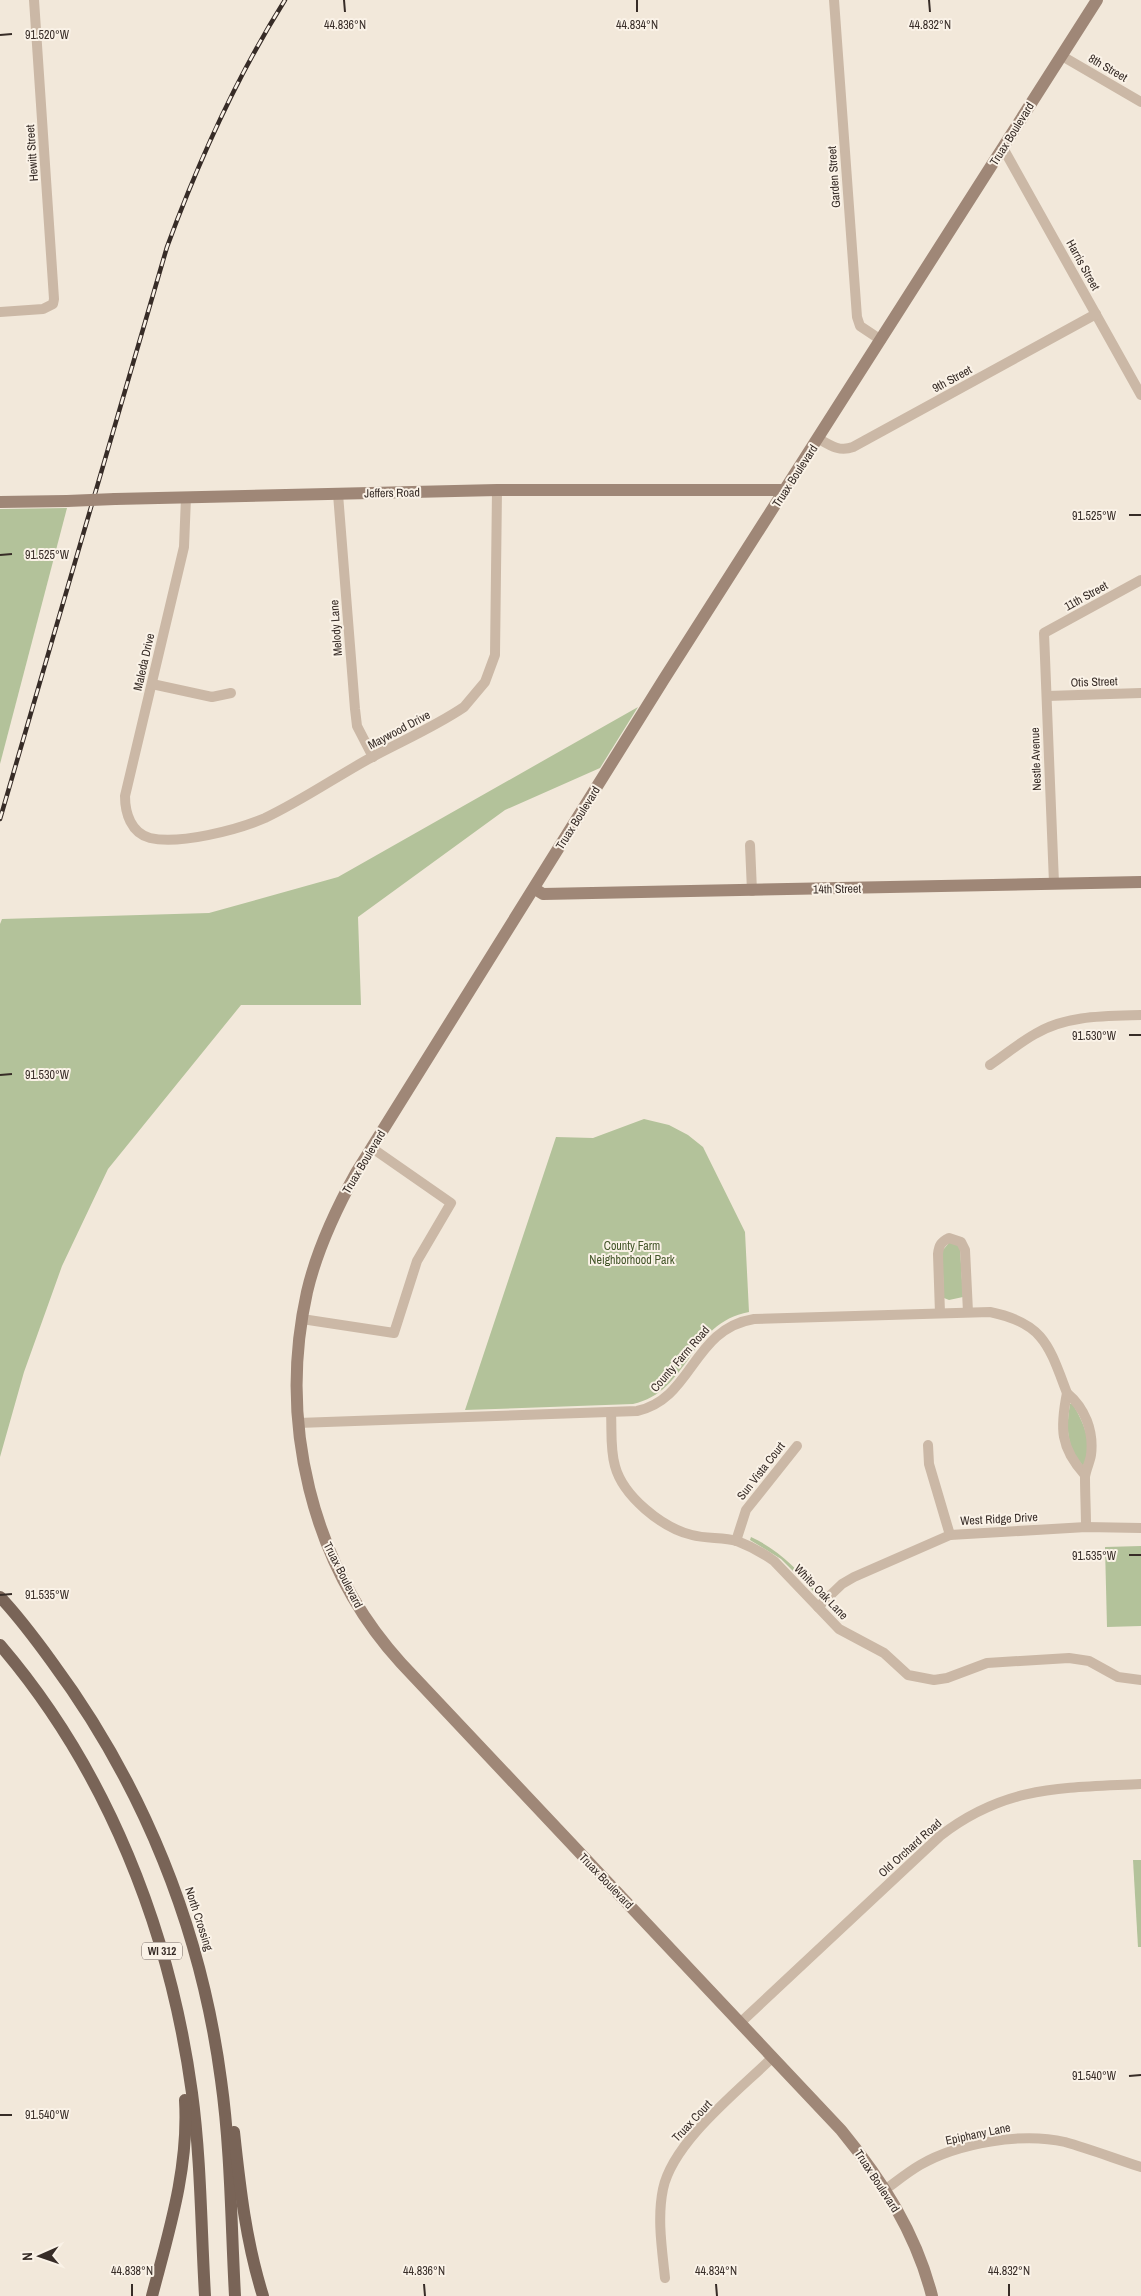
<svg xmlns="http://www.w3.org/2000/svg" width="1141" height="2296" font-family="'Archivo Narrow',sans-serif">
	<rect width="100%" height="100%" fill="#f2e8da"/>
	<g fill="#b3c29a">
		<polygon points="67,508 0,764 0,509"/>
		<polygon points="638,707 600,768 505,810 358,917 361,1005 241,1005 108,1169 62,1266 24,1372 0,1457 0,924 2,919 209,913 338,877"/>
		<path d="M644 1119 669 1125 688 1135 703 1147 745 1232 749 1312C689 1323 689 1392 633 1404L465 1410 556 1137 593 1138Z"/>
		<polygon points="949,1243 955,1243 960,1248 963,1297 949,1300 944,1298 942,1251"/>
		<path d="M1072 1403C1083 1421 1095 1446 1083 1466 1066 1446 1066 1428 1070 1404Z"/>
		<path d="M751 1537C779 1550 797 1569 817 1592L816 1594 781 1559 750 1540Z"/>
		<polygon points="1141,1546 1141,1626 1107,1627 1105,1547"/>
		<polygon points="1133,1860 1141,1860 1141,1947 1138,1947"/>
	</g>
	<g fill="none" stroke-linecap="round" stroke-linejoin="round">
		<g stroke="#cbb8a6" stroke-width="10">
			<polyline points="834,0 857,317 860,326 881,340"/>
			<polyline points="1062,56 1141,102"/>
			<polyline points="1003,148 1141,395"/>
			<polyline points="0,312 43,309 53,304 54,299 34,0"/>
			<path d="M819 439C831 446 840 452 853 447L1096 314"/>
			<polyline points="338,494 355,709 357,726 373,757"/>
			<path d="M186 497 184 547 125 796C125 813 131 833 150 838 179 845 237 830 265 818 303 800 337 776 374 756 404 740 436 726 464 707L485 682 495 655 497 490"/>
			<polyline points="152,684 212,697 231,693"/>
			<polyline points="1047,696 1141,693"/>
			<polyline points="750,845 752,891"/>
			<polyline points="1054,883 1044,633 1141,580"/>
			<path d="M990 1065C1005 1055 1019 1043 1035 1034 1066 1015 1106 1016 1141 1015"/>
			<path d="M940 1313 938 1254C939 1245 941 1242 949 1238L961 1242 965 1250 968 1312"/>
			<polyline points="302,1319 394,1333 417,1261 451,1203 372,1148"/>
			<path d="M1067 1393C1060 1428 1060 1448 1085 1475"/>
			<path d="M611 1413C612 1430 610 1449 615 1466 623 1496 662 1528 692 1535 706 1539 723 1537 737 1541 750 1546 763 1553 774 1561L839 1629 884 1653 908 1675 934 1680 947 1678 987 1663 1069 1658 1089 1661 1118 1677 1141 1680"/>
			<path d="M298 1423 637 1411C693 1399 692 1329 754 1319L990 1312C1044 1323 1049 1346 1067 1393 1085 1408 1094 1431 1091 1455 1090 1462 1086 1469 1085 1477 1085 1494 1086 1511 1086 1527"/>
			<polyline points="928,1445 929,1464 950,1535"/>
			<polyline points="736,1541 746,1510 797,1446"/>
			<polyline points="818,1607 842,1584 854,1577 950,1535 1086,1527 1141,1528"/>
			<path d="M740 2023 940 1836C1006 1785 1062 1788 1141 1784"/>
			<path d="M886 2189C897 2181 908 2172 920 2165 958 2143 1022 2132 1065 2142 1090 2149 1116 2159 1141 2167"/>
			<path d="M665 2278C662 2249 657 2218 663 2189 673 2142 737 2092 772 2058"/>
		</g>
		<g stroke="#9f8777" stroke-width="12">
			<polyline points="115,499 497,490 784,490"/>
			<polyline points="0,502 67,501"/>
			<polyline points="535,889 543,894 1141,882"/>
			<path d="M932 2296C916 2233 882 2180 841 2130L401 1663C311 1564 278 1422 307 1292 317 1249 335 1211 356 1173L664 679 1097 0"/>
		</g>
		<g stroke="#796457" stroke-width="12">
			<path d="M0 1597C19 1617 36 1640 52 1662 143 1785 201 1928 221 2080 231 2151 231 2224 235 2296"/>
			<path d="M0 1645C107 1770 170 1930 192 2093 201 2160 201 2228 205 2296"/>
			<path d="M234 2132C240 2188 246 2242 263 2296"/>
			<path d="M152 2296C169 2231 189 2168 185 2100"/>
		</g>
		<g stroke="#372c27" stroke-width="4.5">
			<path id="rail" d="M0 819 167 247C199 160 236 78 285 0"/>
		</g>
		<use href="#rail" stroke="#faf2e7" stroke-width="2.5" stroke-dasharray="8" stroke-linecap="butt"/>
		<polyline stroke="#9f8777" stroke-width="12" points="67,501 115,499"/>
	</g>
	<path fill="none" stroke="#372c27" stroke-width="2" d="M344 0 345 12M637 0V12M929 0 930 12M0 35 12 34M1129 515H1141M0 555 12 554M1129 1035H1141M0 1075 12 1074M1129 1555H1141M0 1595 12 1594M1129 2076 1141 2075M0 2115H12M132 2284V2296M424 2284 425 2296M716 2284 717 2296M1009 2284V2296"/>
	<g text-anchor="middle" stroke-width="4" stroke-linejoin="round" paint-order="stroke">
		<rect fill="#faf2e7" stroke="#726761" stroke-width="1" x="142" y="1942.5" width="40" height="17" rx="4"/>
		<g font-size="11" font-weight="bold" fill="#372c27">
			<text x="162" y="1955">WI 312</text>
		</g>
		<g font-size="12" fill="#372c27" stroke="#faf2e7">
			<text transform="translate(1108 68) rotate(30)" y="4">8th Street</text>
			<text transform="translate(1012 134) rotate(-58)" y="4">Truax Boulevard</text>
			<text transform="translate(32 153) rotate(-94)" y="4">Hewitt Street</text>
			<text transform="translate(834 177) rotate(-94)" y="4">Garden Street</text>
			<text transform="translate(1083 265) rotate(61)" y="4">Harris Street</text>
			<text transform="translate(952 379) rotate(-29)" y="4">9th Street</text>
			<text transform="translate(795 476) rotate(-57)" y="4">Truax Boulevard</text>
			<text transform="translate(392 493) rotate(-1)" y="4">Jeffers Road</text>
			<text transform="translate(1086 596) rotate(-29)" y="4">11th Street</text>
			<text transform="translate(336 628) rotate(-94)" y="4">Melody Lane</text>
			<text transform="translate(144 662) rotate(-77)" y="4">Maleda Drive</text>
			<text transform="translate(1094 682) rotate(-2)" y="4">Otis Street</text>
			<text transform="translate(399 730) rotate(-28)" y="4">Maywood Drive</text>
			<text transform="translate(1036 759) rotate(-92)" y="4">Nestle Avenue</text>
			<text transform="translate(578 818) rotate(-58)" y="4">Truax Boulevard</text>
			<text transform="translate(837 889) rotate(-1)" y="4">14th Street</text>
			<text transform="translate(364 1162) rotate(-59)" y="4">Truax Boulevard</text>
			<text transform="translate(680 1359) rotate(-49)" y="4">County Farm Road</text>
			<text transform="translate(761 1471) rotate(-52)" y="4">Sun Vista Court</text>
			<text transform="translate(999 1519) rotate(-3)" y="4">West Ridge Drive</text>
			<text transform="translate(343 1575) rotate(63)" y="4">Truax Boulevard</text>
			<text transform="translate(821 1592) rotate(46)" y="4">White Oak Lane</text>
			<text transform="translate(910 1848) rotate(-42)" y="4">Old Orchard Road</text>
			<text transform="translate(606 1881) rotate(46)" y="4">Truax Boulevard</text>
			<text transform="translate(199 1919) rotate(72)" y="4">North Crossing</text>
			<text transform="translate(692 2121) rotate(-47)" y="4">Truax Court</text>
			<text transform="translate(978 2134) rotate(-12)" y="4">Epiphany Lane</text>
			<text transform="translate(877 2181) rotate(57)" y="4">Truax Boulevard</text>
		</g>
		<g font-size="12" fill="#44562a" stroke="#faf2e7">
			<text x="632" y="1250">County Farm<tspan x="632" dy="14">Neighborhood Park</tspan></text>
		</g>
	</g>
	<g font-size="12" text-anchor="middle" fill="#372c27" stroke="#faf2e7" stroke-width="4" stroke-linejoin="round" paint-order="stroke">
		<text x="345" y="29">44.836°N</text>
		<text x="637" y="29">44.834°N</text>
		<text x="930" y="29">44.832°N</text>
		<text x="47" y="39">91.520°W</text>
		<text x="1094" y="520">91.525°W</text>
		<text x="47" y="559">91.525°W</text>
		<text x="1094" y="1040">91.530°W</text>
		<text x="47" y="1079">91.530°W</text>
		<text x="1094" y="1560">91.535°W</text>
		<text x="47" y="1599">91.535°W</text>
		<text x="1094" y="2080">91.540°W</text>
		<text x="47" y="2119">91.540°W</text>
		<text x="132" y="2275">44.838°N</text>
		<text x="424" y="2275">44.836°N</text>
		<text x="716" y="2275">44.834°N</text>
		<text x="1009" y="2275">44.832°N</text>
	</g>
	<g transform="translate(40 2256) rotate(268)" stroke="#faf2e7" stroke-width="4" paint-order="stroke">
	<path d="M0-4L9 19L0 12L-9 19Z" fill="#372c27"/>
	<text y="-8" font-size="14" font-weight="bold" text-anchor="middle" fill="#372c27">N</text>
	</g>
</svg>
